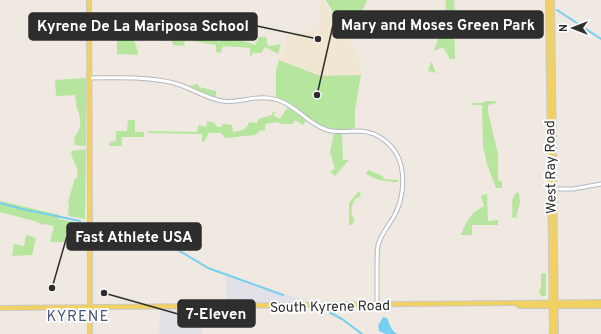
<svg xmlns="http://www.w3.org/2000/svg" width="601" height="334" font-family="Overpass,sans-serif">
	<rect width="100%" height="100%" fill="#efe9e1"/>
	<g fill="#e3e1e8">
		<polygon points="226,274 306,301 306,303 226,304"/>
		<polygon points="160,309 202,309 202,334 159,334"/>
	</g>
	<polygon fill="#f0e6d1" points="319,0 323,0 330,15 352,43 359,61 361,75 320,76 279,60 284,49 287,34 304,33 308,31 319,31"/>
	<g fill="#b6e59e">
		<path d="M326 0H367C362 12 358 22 348 31L335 16Z"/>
		<polygon points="446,0 454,0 455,15 445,14"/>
		<polygon points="444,19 454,20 455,59 450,59 443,47 434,51 431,61 436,73 428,71"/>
		<path d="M185 26C189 36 199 33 207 37L211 36 219 42 223 37H230L234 39 238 38 240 36 241 40 255 45 259 37H266L268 46 281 44 278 54 265 47 261 53H253L251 57 250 56V48L223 46 221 53 216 52V45L185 40 184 46 173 45 172 39 163 41 162 38 182 33 181 27Z"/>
		<path d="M117 32C131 32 137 42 138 55L117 54Z"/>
		<path d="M279 60 320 76 361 75 355 110V128C351 129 347 129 343 129 310 130 303 106 276 97V71Z"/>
		<path d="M86 78V146L75 145 74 138C82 128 81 121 78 110H77L75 95 56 96 55 80Z"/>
		<polygon points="198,84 199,87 216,91 216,98 189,86"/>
		<polygon points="485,101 496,101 496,103 488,105 488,112 498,154 498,180 502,182 502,188 496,188 487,164 483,146 482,105 473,105 473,103 482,103"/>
		<path d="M288 106 306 121 303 125 295 120 293 124H281L278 122 265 124V130L259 131 258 133 255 135 225 138 221 133H209L204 142H202V134L148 133V131L197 132 198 127 199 125 206 127 207 121 215 123 216 126 218 127H221L223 124 232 125 233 132C241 131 247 130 249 122L257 123 258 119 272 115 273 111 275 113 274 116 280 119Z"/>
		<polygon points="128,120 135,120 135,132 144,132 144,137 122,137 122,146 109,146 109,142 116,141 116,131 127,131"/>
		<polygon points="334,133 342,133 343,160 349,160 335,176 330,171 335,169 330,152"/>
		<path d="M86 149V150L85 219 68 216 69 205 68 202 75 178H77C80 165 72 163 71 151Z"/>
		<path d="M368 170 382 176 384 179 398 180V182C386 182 376 180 366 174Z"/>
		<path d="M359 191 361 194 359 198H356C352 205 349 211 354 219L353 225H349V203Z"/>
		<path d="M517 192 519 193 520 203 516 218 512 217C514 206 509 201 517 192Z"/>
		<path d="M487 194 488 221 498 220V225H472V234L471 235H461C466 221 472 212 484 206L481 196Z"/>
		<polygon points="0,201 60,215 58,219 87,224 87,241 85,242 50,242 54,226 45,224 42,225 38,222 0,212"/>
		<polygon points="26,235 36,238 32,255 12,256 14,244 24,246"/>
		<polygon points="544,273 546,274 546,296 541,296 539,291 541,287 541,274"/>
	</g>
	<path fill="#75cff0" d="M383 317 387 318C390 324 391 332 398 334H386L379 331 378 326Z"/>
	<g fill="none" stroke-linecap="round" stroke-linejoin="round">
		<g stroke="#75cff0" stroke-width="2">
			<polyline points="557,10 601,39"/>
			<polyline points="0,203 22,209 80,221"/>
			<polyline points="103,224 124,227 153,235 208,268 283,295"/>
			<polyline points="327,311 342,319 362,334"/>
		</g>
		<g stroke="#b4b7c1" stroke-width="5">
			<g id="minor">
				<path d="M89 78C117 78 146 76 174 83 190 87 204 98 222 101 242 104 257 93 278 100 297 106 308 124 327 130 337 133 349 131 360 131 379 132 396 146 401 165 405 183 402 203 393 218 387 227 381 235 378 245 377 252 377 258 377 266 377 279 377 292 377 305"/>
				<polyline points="553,189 573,189 601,184"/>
			</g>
		</g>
		<g stroke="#c9c9c9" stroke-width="6">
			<g id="major">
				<polyline points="89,0 90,223 91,225 90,234"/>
				<polyline points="548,0 552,334"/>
				<polyline points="552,0 556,334"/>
				<polyline points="90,223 88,231 90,234 90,334"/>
				<polyline points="517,304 520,306 601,306"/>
				<polyline points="0,308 601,302"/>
			</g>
		</g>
		<use href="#minor" stroke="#fff" stroke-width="3"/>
		<use href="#major" stroke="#f2d163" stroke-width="4"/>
	</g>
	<g text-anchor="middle" stroke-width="4" stroke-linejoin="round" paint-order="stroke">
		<g font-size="14" fill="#2e2e2e" stroke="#fff">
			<text transform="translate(550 167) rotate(-91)" y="5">West Ray Road</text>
			<text transform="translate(330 306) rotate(-1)" y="5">South Kyrene Road</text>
		</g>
		<g font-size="15" letter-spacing="1" fill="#4d5680" stroke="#fff">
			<text x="78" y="321">KYRENE</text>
		</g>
	</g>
	<path fill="none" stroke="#2e2e2e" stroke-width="1.5" d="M317 95L333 25M318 39L257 26M52 288L67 236M104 293L178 314"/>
	<g fill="#2e2e2e" stroke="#fff" stroke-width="1.5">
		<circle cx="317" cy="95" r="4"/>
		<circle cx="318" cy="39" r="4"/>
		<circle cx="52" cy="288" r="4"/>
		<circle cx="104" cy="293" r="4"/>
	</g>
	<g fill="#2e2e2e" stroke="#2e2e2e" stroke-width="1.5">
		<rect x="333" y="11" width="210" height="27" rx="4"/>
		<rect x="29" y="13" width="228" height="27" rx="4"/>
		<rect x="67" y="223" width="134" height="27" rx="4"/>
		<rect x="178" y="300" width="77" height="27" rx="4"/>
	</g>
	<g font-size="15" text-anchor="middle" font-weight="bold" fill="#fff">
		<text x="438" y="30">Mary and Moses Green Park</text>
		<text x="143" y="31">Kyrene De La Mariposa School</text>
		<text x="134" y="242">Fast Athlete USA</text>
		<text x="216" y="319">7-Eleven</text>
	</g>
	<g transform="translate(573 28) rotate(270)" stroke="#ffffff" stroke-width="3" paint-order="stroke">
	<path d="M0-3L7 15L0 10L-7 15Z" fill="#2e2e2e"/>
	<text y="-6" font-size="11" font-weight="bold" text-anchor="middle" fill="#2e2e2e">N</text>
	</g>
</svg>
